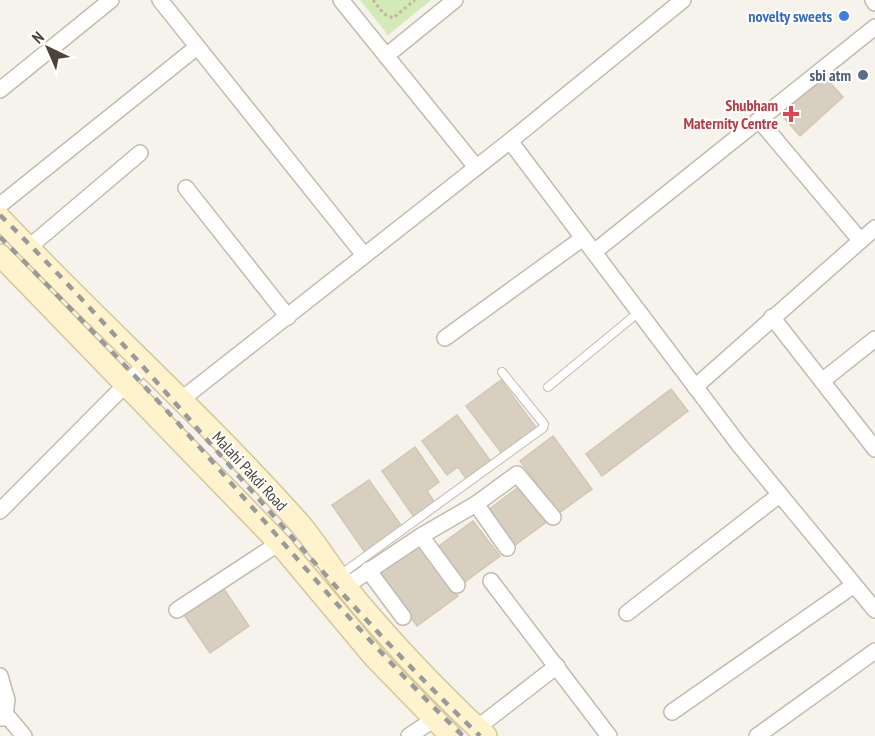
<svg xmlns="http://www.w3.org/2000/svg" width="875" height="736" font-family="'PT Sans Narrow',sans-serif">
	<rect width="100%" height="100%" fill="#f6f3ec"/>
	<polygon fill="#d2eab5" points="360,0 431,0 388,35"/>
	<g fill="#d8cfc1" stroke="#d3c7b4" stroke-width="1.5">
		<polygon points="823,75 843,97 800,136 780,113"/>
		<polygon points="501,380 538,430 503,455 466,406"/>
		<polygon points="671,389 688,411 602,476 586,454"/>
		<polygon points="457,415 492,463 467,480 458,467 447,475 422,441"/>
		<polygon points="553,436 592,489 559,513 520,461"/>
		<polygon points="415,447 439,482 427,491 435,503 414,517 382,471"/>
		<polygon points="369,480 403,528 366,554 332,505"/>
		<polygon points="523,484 549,520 511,548 485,512"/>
		<polygon points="473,521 500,556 462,584 435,549"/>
		<polygon points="419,543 458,596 417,626 379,573"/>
		<polygon points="221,585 249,626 210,653 182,612"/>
	</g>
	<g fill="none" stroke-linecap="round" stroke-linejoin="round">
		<g stroke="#c2bbae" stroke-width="10">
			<g id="lane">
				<polyline points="548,387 639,312"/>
				<polyline points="340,575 543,428 544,424 502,372"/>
			</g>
		</g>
		<g stroke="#c2bbae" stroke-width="18">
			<g id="street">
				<polyline points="160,0 364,255"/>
				<polyline points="341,0 476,167"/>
				<polyline points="873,0 875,3"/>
				<polyline points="386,56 455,0"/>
				<polyline points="0,90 111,0"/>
				<polyline points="759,120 860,240"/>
				<polyline points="510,141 740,446 875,610"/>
				<polyline points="186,188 288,317"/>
				<polyline points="0,205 197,47"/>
				<polyline points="28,248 140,153"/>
				<polyline points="594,252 875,27"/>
				<polyline points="772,317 875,449"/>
				<polyline points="445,338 583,238"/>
				<polyline points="822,381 875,339"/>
				<polyline points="695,387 875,228"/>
				<polyline points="182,399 510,141 683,0"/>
				<polyline points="476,504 507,548"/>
				<polyline points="0,511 146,364"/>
				<polyline points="421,536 457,585"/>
				<polyline points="368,570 403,617"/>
				<polyline points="491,581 609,736"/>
				<polyline points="346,586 421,536 476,504 517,474 553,517"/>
				<polyline points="177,610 279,543"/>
				<polyline points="627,613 778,496"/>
				<polyline points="0,676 7,700 5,716"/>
				<polyline points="672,712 854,585"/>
				<polyline points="0,718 9,718 24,736"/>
				<polyline points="477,728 557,666"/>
				<polyline points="409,736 433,720"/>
				<polyline points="757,736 875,651"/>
			</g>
		</g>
		<g stroke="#d6c79b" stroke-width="24">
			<g id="secondary">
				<path d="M0 218C98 322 205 417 300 524 317 544 330 566 346 587 389 640 436 689 486 736"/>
				<polyline points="0,255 279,543 375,658 451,736"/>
			</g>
		</g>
		<polyline stroke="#c4b79f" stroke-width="3" stroke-dasharray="3 3" stroke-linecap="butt" points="373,0 384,14 393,18 415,0"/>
		<use href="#lane" stroke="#fff" stroke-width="8"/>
		<use href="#street" stroke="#fff" stroke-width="15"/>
		<use href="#secondary" stroke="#fff3cd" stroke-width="21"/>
		<g stroke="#9a9a9a" stroke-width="4.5" stroke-dasharray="8 8" stroke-linecap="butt">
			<path d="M0 215C169 381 309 573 480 736"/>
			<path d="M0 237C56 294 113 351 167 411 266 520 357 634 463 736"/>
		</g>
	</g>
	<circle fill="#3f7fe0" stroke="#fff" stroke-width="2" cx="844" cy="16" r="6"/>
	<circle fill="#5c6f8a" stroke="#fff" stroke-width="2" cx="863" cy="75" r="6"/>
	<path fill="#e0444e" stroke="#fff" stroke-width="2" d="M788 105h6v6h6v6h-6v6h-6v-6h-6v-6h6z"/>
	<g text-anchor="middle" stroke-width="4.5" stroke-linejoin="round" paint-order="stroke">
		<g font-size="16" font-weight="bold" fill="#366cbe" stroke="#fff" text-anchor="end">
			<text x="832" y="22">novelty sweets</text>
		</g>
		<g font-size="16" font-weight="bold" fill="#4e5e75" stroke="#fff" text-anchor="end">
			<text x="851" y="81">sbi atm</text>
		</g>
		<g font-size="16" font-weight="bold" fill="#be3a42" stroke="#fff" text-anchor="end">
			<text x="778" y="111">Shubham<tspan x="778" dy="18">Maternity Centre</tspan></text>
		</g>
		<g font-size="16" fill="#4b4439" stroke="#fff">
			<text transform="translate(250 471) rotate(47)" y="6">Malahi Pakdi Road</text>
		</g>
	</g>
	<g transform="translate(48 48) rotate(316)" stroke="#ffffff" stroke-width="4.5" paint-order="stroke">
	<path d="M0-4.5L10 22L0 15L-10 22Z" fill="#4b4439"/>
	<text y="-9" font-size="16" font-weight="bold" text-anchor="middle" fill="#4b4439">N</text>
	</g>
</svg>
